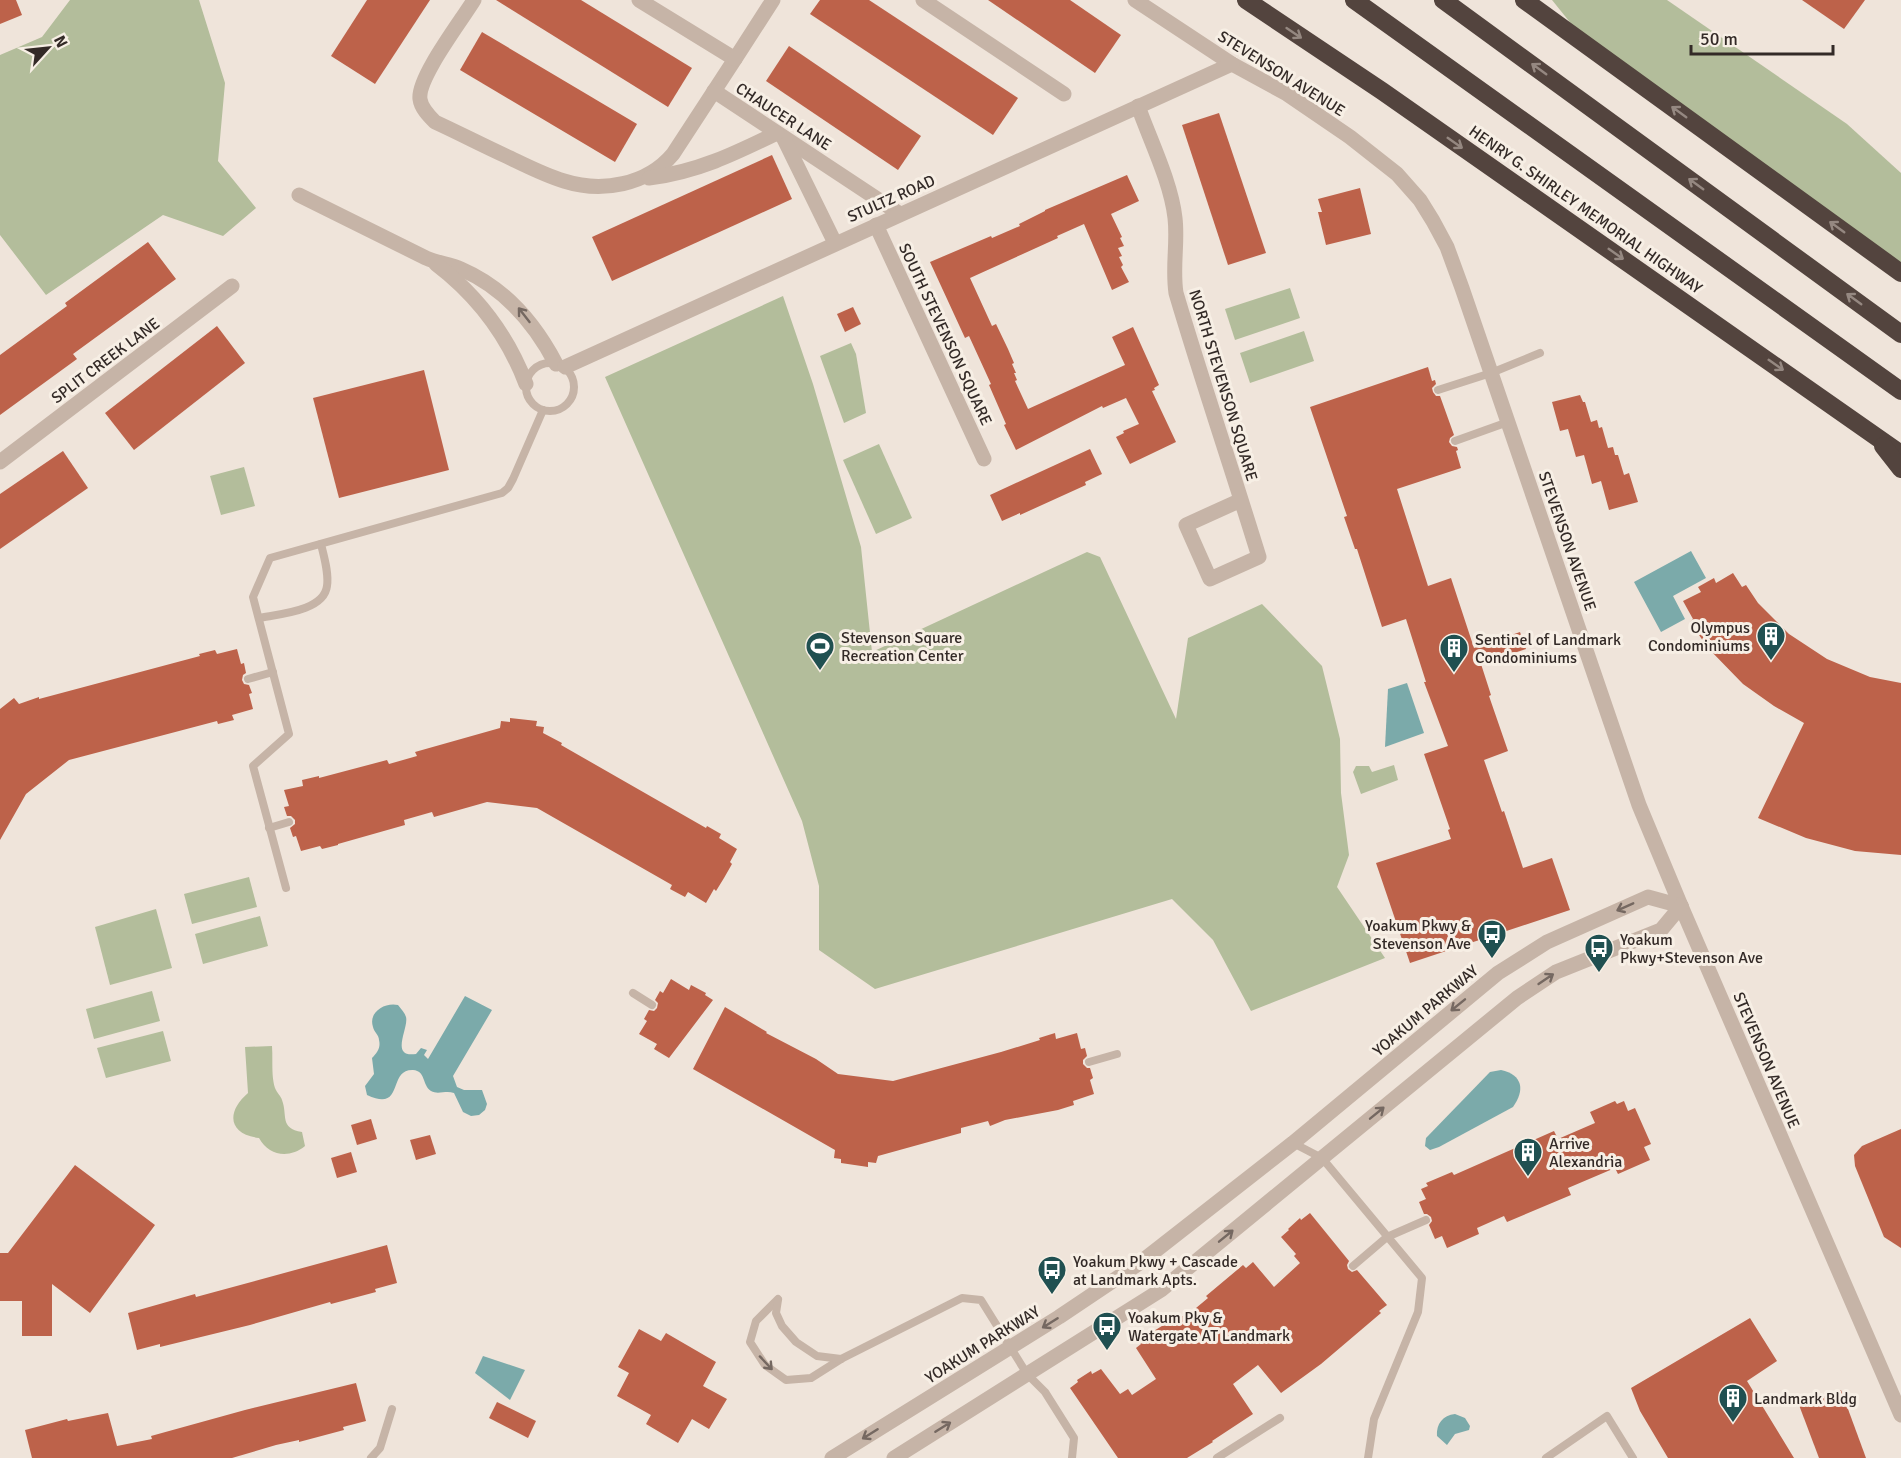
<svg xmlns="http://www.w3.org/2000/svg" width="1901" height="1458" font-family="Signika,sans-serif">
	<rect width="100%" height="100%" fill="#efe4da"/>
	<g fill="#b3bd9b">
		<polygon points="70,0 199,0 225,83 218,161 256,208 223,236 163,215 46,295 0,235 0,55 42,37"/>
		<polygon points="1552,0 1667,0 1847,124 1901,173 1901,270 1598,57"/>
		<polygon points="1290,288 1300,318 1235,340 1225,309"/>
		<polygon points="783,296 813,384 861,547 872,652 1087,552 1100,557 1176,719 1188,638 1262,604 1322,666 1340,739 1341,793 1349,855 1337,887 1385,958 1251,1011 1213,940 1172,899 875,989 819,950 819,886 802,821 605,377"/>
		<polygon points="1304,331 1314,361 1250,383 1240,353"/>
		<polygon points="851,343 856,354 866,413 844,423 820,356"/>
		<polygon points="879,444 912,518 876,534 843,460"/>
		<polygon points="244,467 255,506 221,515 210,476"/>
		<polygon points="1394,765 1398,780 1361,794 1353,772 1356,766 1369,766 1372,772"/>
		<polygon points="249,877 257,907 192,924 184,894"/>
		<polygon points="156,909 172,968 110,985 95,927"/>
		<polygon points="260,916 268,946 203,964 195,934"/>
		<polygon points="152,991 160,1021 94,1039 86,1009"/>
		<polygon points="163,1031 171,1061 106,1078 97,1048"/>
		<path d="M272 1046C273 1059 271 1076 275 1088 277 1093 281 1096 282 1100 288 1116 279 1128 302 1132L305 1146C289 1159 269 1156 259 1138 228 1134 226 1112 248 1093L245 1047Z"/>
	</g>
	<g fill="#7baaaa">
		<polygon points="1691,551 1706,578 1673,596 1685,619 1661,632 1634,582"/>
		<polygon points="1407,683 1424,733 1385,747 1388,689"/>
		<path d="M465 996 492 1010 453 1076 457 1087 464 1090H482L487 1104 485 1110 479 1115 471 1116 463 1112 454 1093C446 1090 438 1095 431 1091 422 1085 426 1071 413 1070 387 1069 405 1113 367 1095L365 1086 374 1074 372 1058C377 1053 381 1048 379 1040 379 1035 374 1032 373 1027 368 1012 385 1002 398 1005 401 1009 405 1013 406 1017 409 1028 389 1058 416 1054L421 1048 427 1050 424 1055 428 1059Z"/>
		<path d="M1501 1070C1523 1075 1525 1090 1513 1107L1439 1147 1430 1150 1425 1146 1426 1138 1490 1072Z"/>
		<polygon points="483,1356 525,1370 510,1400 475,1373"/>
		<path d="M1455 1414 1465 1418 1470 1426 1469 1430 1455 1434 1447 1445 1437 1436C1436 1424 1443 1415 1455 1414Z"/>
	</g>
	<g fill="#bd624a">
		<polygon points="0,0 16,0 22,15 0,24"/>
		<polygon points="367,0 430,0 375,84 331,56"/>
		<polygon points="496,0 581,0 692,68 668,107"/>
		<polygon points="820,0 869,0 1018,98 993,135 810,14"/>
		<polygon points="988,0 1070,0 1121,35 1095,73"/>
		<polygon points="1802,0 1865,0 1844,29"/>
		<polygon points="482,32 637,124 615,162 460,70"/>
		<polygon points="789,46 921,136 898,170 766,81"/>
		<polygon points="1219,113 1266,253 1228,265 1182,125"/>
		<polygon points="772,155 792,199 612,281 592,237"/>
		<polygon points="1127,175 1139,201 1111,214 1122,237 1120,238 1124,246 1118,248 1122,256 1119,257 1123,265 1121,267 1129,282 1112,290 1084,224 1057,236 1058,238 970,278 992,326 996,324 1008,349 1014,363 1012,364 1016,373 1014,373 1017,380 1015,381 1028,409 1125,365 1112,337 1133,327 1159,385 1154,388 1155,390 1152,391 1176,442 1130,464 1116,437 1124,433 1123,431 1139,424 1126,398 1103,408 1102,406 1016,450 1004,425 1006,424 989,385 991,384 969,336 965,338 930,262 991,236 992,238 1020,226 1019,224 1045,211 1045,210"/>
		<polygon points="1360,188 1371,234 1326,245 1318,212 1322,212 1318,199"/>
		<polygon points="148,242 176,279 73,354 77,359 0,415 0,355 67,306 65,303"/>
		<polygon points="853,307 861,324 845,332 837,314"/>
		<polygon points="217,326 245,363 134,450 105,413"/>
		<polygon points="1428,367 1432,381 1435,380 1436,384 1432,388 1433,392 1436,396 1440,396 1454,435 1450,438 1449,442 1452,446 1457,447 1458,450 1456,451 1461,468 1397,489 1428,586 1451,578 1474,648 1520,632 1526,649 1481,664 1491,695 1489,696 1508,751 1484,760 1502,812 1504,811 1523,868 1552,858 1570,910 1410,963 1376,863 1451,839 1448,830 1450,829 1424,754 1448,746 1424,682 1426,682 1406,619 1382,627 1357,549 1355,549 1344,517 1347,516 1310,407"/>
		<polygon points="424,370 449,470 339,498 313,398"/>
		<polygon points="1580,395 1583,402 1585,402 1591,422 1597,420 1599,428 1602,427 1608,448 1613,447 1615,455 1618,455 1624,475 1629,473 1638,502 1609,510 1601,481 1592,484 1584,455 1576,457 1568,429 1560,431 1552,402"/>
		<polygon points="1090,449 1102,474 1085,482 1086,485 1020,515 1020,513 1002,521 990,495"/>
		<polygon points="63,451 88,488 0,549 0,494"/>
		<polygon points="1733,573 1742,587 1746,585 1758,603 1789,634 1827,659 1870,677 1901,683 1901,855 1855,851 1806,838 1758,818 1804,723 1774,706 1743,684 1708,648 1690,622 1693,619 1683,601 1701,592 1698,587 1714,578 1716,583"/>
		<polygon points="237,649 241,664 244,663 246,673 243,675 242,680 244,684 249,685 252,693 249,694 253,709 232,715 234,720 218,724 217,721 69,760 26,794 0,840 0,709 14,698 19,704 39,697 39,699 200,656 199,654 215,650 217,654"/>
		<polygon points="510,718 537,721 536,726 544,727 543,733 562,743 561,745 706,828 707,826 721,834 719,838 737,849 730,862 732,864 724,878 716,891 714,889 706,903 688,892 685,897 670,889 672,885 537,808 487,802 434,817 432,812 404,820 405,825 338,844 338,845 322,849 320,846 301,851 296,836 293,837 290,828 295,824 295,820 291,816 287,816 284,807 289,806 284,790 303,786 302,780 319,776 319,778 387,760 389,764 417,756 415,752 500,728 501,721 510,722"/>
		<polygon points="671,979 689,990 691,985 706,993 705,995 713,1000 669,1058 654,1049 657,1044 639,1034 647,1021 644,1019 649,1010 654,1011 657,1008 658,1003 655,1000 660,991 663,993"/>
		<polygon points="725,1007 767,1032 766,1033 816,1059 838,1074 893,1081 1001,1052 1040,1040 1039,1038 1055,1033 1056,1039 1077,1033 1081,1049 1085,1048 1087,1056 1083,1060 1083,1064 1087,1068 1090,1068 1093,1078 1090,1080 1094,1094 1073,1101 1074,1105 1058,1110 1005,1120 990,1126 988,1121 961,1128 961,1133 878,1156 876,1163 868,1162 868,1167 841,1163 841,1159 834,1158 835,1150 693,1069"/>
		<polygon points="1615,1101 1617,1104 1624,1101 1628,1111 1635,1108 1651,1144 1644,1147 1650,1160 1618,1174 1615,1168 1568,1188 1571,1195 1507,1222 1504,1216 1477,1228 1479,1234 1447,1248 1442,1236 1435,1239 1429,1225 1432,1221 1431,1217 1427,1214 1424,1214 1419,1202 1426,1199 1421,1189 1428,1186 1426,1183 1452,1172 1454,1175 1554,1131 1558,1139 1595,1123 1590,1112"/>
		<polygon points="371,1119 377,1139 357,1145 351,1125"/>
		<polygon points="1901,1129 1901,1248 1884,1237 1855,1166 1854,1155 1862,1146"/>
		<polygon points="430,1135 436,1154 416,1160 410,1140"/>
		<polygon points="351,1152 357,1172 337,1178 331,1158"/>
		<polygon points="75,1165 155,1225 90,1313 52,1284 52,1336 22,1336 22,1301 0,1301 0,1253 8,1253"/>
		<polygon points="1310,1213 1349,1261 1347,1265 1348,1269 1352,1272 1357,1270 1387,1305 1379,1311 1381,1313 1321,1364 1281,1393 1258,1365 1233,1384 1253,1414 1212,1441 1213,1442 1187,1458 1118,1458 1070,1388 1078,1382 1077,1380 1091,1371 1092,1374 1101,1369 1120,1394 1128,1389 1132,1395 1156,1379 1136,1348 1141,1344 1139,1340 1180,1315 1181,1317 1196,1308 1208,1298 1206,1296 1243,1265 1246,1268 1253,1262 1274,1287 1300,1263 1294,1256 1296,1254 1281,1237 1289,1230 1288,1229 1300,1218 1301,1220"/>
		<polygon points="387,1245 397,1283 375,1289 376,1292 331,1304 330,1302 250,1325 160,1347 160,1344 137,1350 128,1313 195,1294 196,1297"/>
		<polygon points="1750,1318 1777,1361 1747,1381 1794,1458 1668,1458 1640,1411 1631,1388"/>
		<polygon points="639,1329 661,1341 666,1333 716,1362 703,1386 727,1399 709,1429 692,1419 678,1443 646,1424 651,1415 617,1396 629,1373 618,1367"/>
		<polygon points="356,1383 366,1421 343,1427 344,1430 299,1442 299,1440 276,1445 232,1458 32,1458 25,1430 67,1419 68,1421 108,1413 117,1446 152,1439 151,1436 245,1410"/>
		<polygon points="1841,1390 1866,1458 1819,1458 1799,1405"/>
		<polygon points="497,1402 536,1421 528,1438 489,1418"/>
	</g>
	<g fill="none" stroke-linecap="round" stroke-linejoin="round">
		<g stroke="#c6b4a7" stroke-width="8">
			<circle cx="550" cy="387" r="24"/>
			<polyline points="1438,390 1491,373 1540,353"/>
			<polyline points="1455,441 1508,422"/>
			<path d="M259 618C279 614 324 611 327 586 329 573 324 557 321 544"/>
			<polyline points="248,679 273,672"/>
			<polyline points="269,828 289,822"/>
			<polyline points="286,888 253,766 289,734 253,597 270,558 502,493 508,488 513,479 543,410"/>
			<polyline points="633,993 652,1005"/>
			<polyline points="1089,1062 1117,1054"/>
			<polyline points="1293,1143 1322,1158 1422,1278 1418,1312 1374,1419 1368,1458"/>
			<polyline points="1353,1266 1387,1237 1426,1220"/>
			<polyline points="778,1299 756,1321 750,1342 765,1365 786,1380 811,1378 841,1359 962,1298 981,1300 1027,1374 1045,1392 1074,1438 1072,1458"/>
			<polyline points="778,1300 776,1313 782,1326 796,1342 817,1356 841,1359"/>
			<polyline points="371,1458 380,1448 392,1409"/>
			<polyline points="1217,1458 1280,1418"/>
			<polyline points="1546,1458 1607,1416 1633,1458"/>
		</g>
		<g stroke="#c6b4a7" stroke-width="15">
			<path d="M474 0C462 20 417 78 420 99 421 108 429 116 435 122 459 133 482 145 506 156 525 165 544 175 564 181 602 193 647 185 673 154L735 59 639 0"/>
			<polyline points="923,0 1064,94"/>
			<polyline points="1135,0 1232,64 1287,94 1350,137 1397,174 1420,200 1433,221 1447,247 1462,288 1639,805 1681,906"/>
			<polyline points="735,59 773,0"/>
			<polyline points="714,91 900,214"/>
			<path d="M1138 106C1150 140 1171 182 1175 218 1178 243 1172 267 1176 293 1202 381 1232 469 1259 557L1210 579 1186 525 1241 500"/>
			<polyline points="783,137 835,243"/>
			<path d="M649 178C697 172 734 154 777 133"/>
			<path d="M299 195C342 216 384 237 426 258 437 263 450 264 461 269 505 288 534 322 556 364"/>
			<polyline points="876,225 984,459"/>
			<path d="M436 264C478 296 507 334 526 384"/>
			<polyline points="565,367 1232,64"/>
			<polyline points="0,462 232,286"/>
		</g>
		<g stroke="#c6b4a7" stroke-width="15">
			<polyline points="1681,906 1901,1415"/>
			<polyline points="832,1458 1059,1317 1141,1262 1293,1143 1498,973 1547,942 1648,897 1681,906"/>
			<polyline points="894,1458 1161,1290 1517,998 1556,972 1661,930 1681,906"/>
		</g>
		<g stroke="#53443e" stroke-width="18">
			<polyline points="1246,0 1382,91 1901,454"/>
			<polyline points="1354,0 1901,391"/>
			<polyline points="1443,0 1901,334"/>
			<polyline points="1524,0 1901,273"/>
			<polyline points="1883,446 1901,469"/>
		</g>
	</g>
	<defs><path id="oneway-shaft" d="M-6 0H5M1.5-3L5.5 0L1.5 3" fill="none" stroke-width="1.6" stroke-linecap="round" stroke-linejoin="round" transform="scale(1.5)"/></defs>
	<g stroke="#958881">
		<use href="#oneway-shaft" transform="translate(1294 33) rotate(34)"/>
		<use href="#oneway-shaft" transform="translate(1539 69) rotate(-144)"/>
		<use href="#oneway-shaft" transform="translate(1679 112) rotate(-144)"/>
		<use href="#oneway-shaft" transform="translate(1455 143) rotate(35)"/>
		<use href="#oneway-shaft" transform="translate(1696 184) rotate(-144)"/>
		<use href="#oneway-shaft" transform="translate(1837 227) rotate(-144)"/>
		<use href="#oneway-shaft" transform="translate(1616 254) rotate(35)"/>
		<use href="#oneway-shaft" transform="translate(1854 299) rotate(-144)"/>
		<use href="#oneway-shaft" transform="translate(1776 365) rotate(35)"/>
	</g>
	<g stroke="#756861">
		<use href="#oneway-shaft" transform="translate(524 315) rotate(-128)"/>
		<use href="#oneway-shaft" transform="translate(1625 907) rotate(156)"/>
		<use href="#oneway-shaft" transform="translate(1546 979) rotate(-34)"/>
		<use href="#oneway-shaft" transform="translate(1458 1005) rotate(141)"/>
		<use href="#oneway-shaft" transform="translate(1377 1113) rotate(-39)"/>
		<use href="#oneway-shaft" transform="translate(1226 1236) rotate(-39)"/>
		<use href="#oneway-shaft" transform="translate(1050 1323) rotate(148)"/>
		<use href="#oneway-shaft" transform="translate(766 1363) rotate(47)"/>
		<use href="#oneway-shaft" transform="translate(943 1427) rotate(-32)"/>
		<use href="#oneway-shaft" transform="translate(870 1434) rotate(148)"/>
	</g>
	<defs>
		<g id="building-pin" transform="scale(1.5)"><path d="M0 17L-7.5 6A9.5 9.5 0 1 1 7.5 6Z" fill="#205051" stroke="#f7efe5"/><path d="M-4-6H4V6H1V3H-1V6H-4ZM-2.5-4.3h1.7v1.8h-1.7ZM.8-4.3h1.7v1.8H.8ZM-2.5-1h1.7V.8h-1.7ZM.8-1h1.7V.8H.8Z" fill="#fff"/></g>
		<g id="stadium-pin" transform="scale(1.5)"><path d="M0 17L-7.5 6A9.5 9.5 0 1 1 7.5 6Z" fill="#205051" stroke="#f7efe5"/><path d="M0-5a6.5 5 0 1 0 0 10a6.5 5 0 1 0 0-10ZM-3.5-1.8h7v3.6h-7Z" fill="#fff"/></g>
		<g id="bus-pin" transform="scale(1.5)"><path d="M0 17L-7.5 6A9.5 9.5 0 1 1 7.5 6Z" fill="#205051" stroke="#f7efe5"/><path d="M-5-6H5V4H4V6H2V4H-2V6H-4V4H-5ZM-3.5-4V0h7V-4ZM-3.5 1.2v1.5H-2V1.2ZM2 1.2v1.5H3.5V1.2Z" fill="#fff"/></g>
	</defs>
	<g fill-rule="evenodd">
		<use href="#building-pin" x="1771" y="636"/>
		<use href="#stadium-pin" x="820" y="646"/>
		<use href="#building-pin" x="1454" y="648"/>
		<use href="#bus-pin" x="1492" y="934"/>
		<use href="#bus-pin" x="1599" y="948"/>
		<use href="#building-pin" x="1528" y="1152"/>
		<use href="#bus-pin" x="1052" y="1270"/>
		<use href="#bus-pin" x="1107" y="1326"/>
		<use href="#building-pin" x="1733" y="1398"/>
	</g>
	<g text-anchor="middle" stroke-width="6" stroke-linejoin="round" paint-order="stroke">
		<g font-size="16" fill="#332a27" stroke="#f7efe5">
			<text transform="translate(1282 73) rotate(32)" y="6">STEVENSON AVENUE</text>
			<text transform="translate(784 116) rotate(33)" y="6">CHAUCER LANE</text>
			<text transform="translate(891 198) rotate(-24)" y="6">STULTZ ROAD</text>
			<text transform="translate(1586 209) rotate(35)" y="6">HENRY G. SHIRLEY MEMORIAL HIGHWAY</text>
			<text transform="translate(946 334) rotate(65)" y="6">SOUTH STEVENSON SQUARE</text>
			<text transform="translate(105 360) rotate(-37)" y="6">SPLIT CREEK LANE</text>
			<text transform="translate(1224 385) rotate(73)" y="6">NORTH STEVENSON SQUARE</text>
			<text transform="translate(1568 541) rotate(71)" y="6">STEVENSON AVENUE</text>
			<text transform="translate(1425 1010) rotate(-40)" y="6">YOAKUM PARKWAY</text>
			<text transform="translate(1767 1060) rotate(67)" y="6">STEVENSON AVENUE</text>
			<text transform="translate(982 1344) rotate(-32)" y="6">YOAKUM PARKWAY</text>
		</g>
		<g font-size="16" fill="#332a27" stroke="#f7efe5" text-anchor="start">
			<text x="1750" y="633" text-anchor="end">Olympus<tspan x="1750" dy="18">Condominiums</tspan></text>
			<text x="841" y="643">Stevenson Square<tspan x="841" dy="18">Recreation Center</tspan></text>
			<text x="1475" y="645">Sentinel of Landmark<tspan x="1475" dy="18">Condominiums</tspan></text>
			<text x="1471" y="931" text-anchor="end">Yoakum Pkwy &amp;<tspan x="1471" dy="18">Stevenson Ave</tspan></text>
			<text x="1620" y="945">Yoakum<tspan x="1620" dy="18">Pkwy+Stevenson Ave</tspan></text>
			<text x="1549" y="1149">Arrive<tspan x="1549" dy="18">Alexandria</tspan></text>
			<text x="1073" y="1267">Yoakum Pkwy + Cascade<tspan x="1073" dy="18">at Landmark Apts.</tspan></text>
			<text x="1128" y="1323">Yoakum Pky &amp;<tspan x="1128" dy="18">Watergate AT Landmark</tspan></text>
			<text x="1754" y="1404">Landmark Bldg</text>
		</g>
	</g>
	<g transform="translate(48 48) rotate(63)" stroke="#f7efe5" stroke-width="4.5" paint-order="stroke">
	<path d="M0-4.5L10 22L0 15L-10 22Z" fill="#332a27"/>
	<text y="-9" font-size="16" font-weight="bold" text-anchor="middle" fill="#332a27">N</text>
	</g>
	<path d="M1691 45v9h142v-9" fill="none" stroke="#332a27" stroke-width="3"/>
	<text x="1700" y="45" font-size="18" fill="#332a27" stroke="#f7efe5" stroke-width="4.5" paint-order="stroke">50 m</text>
</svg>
